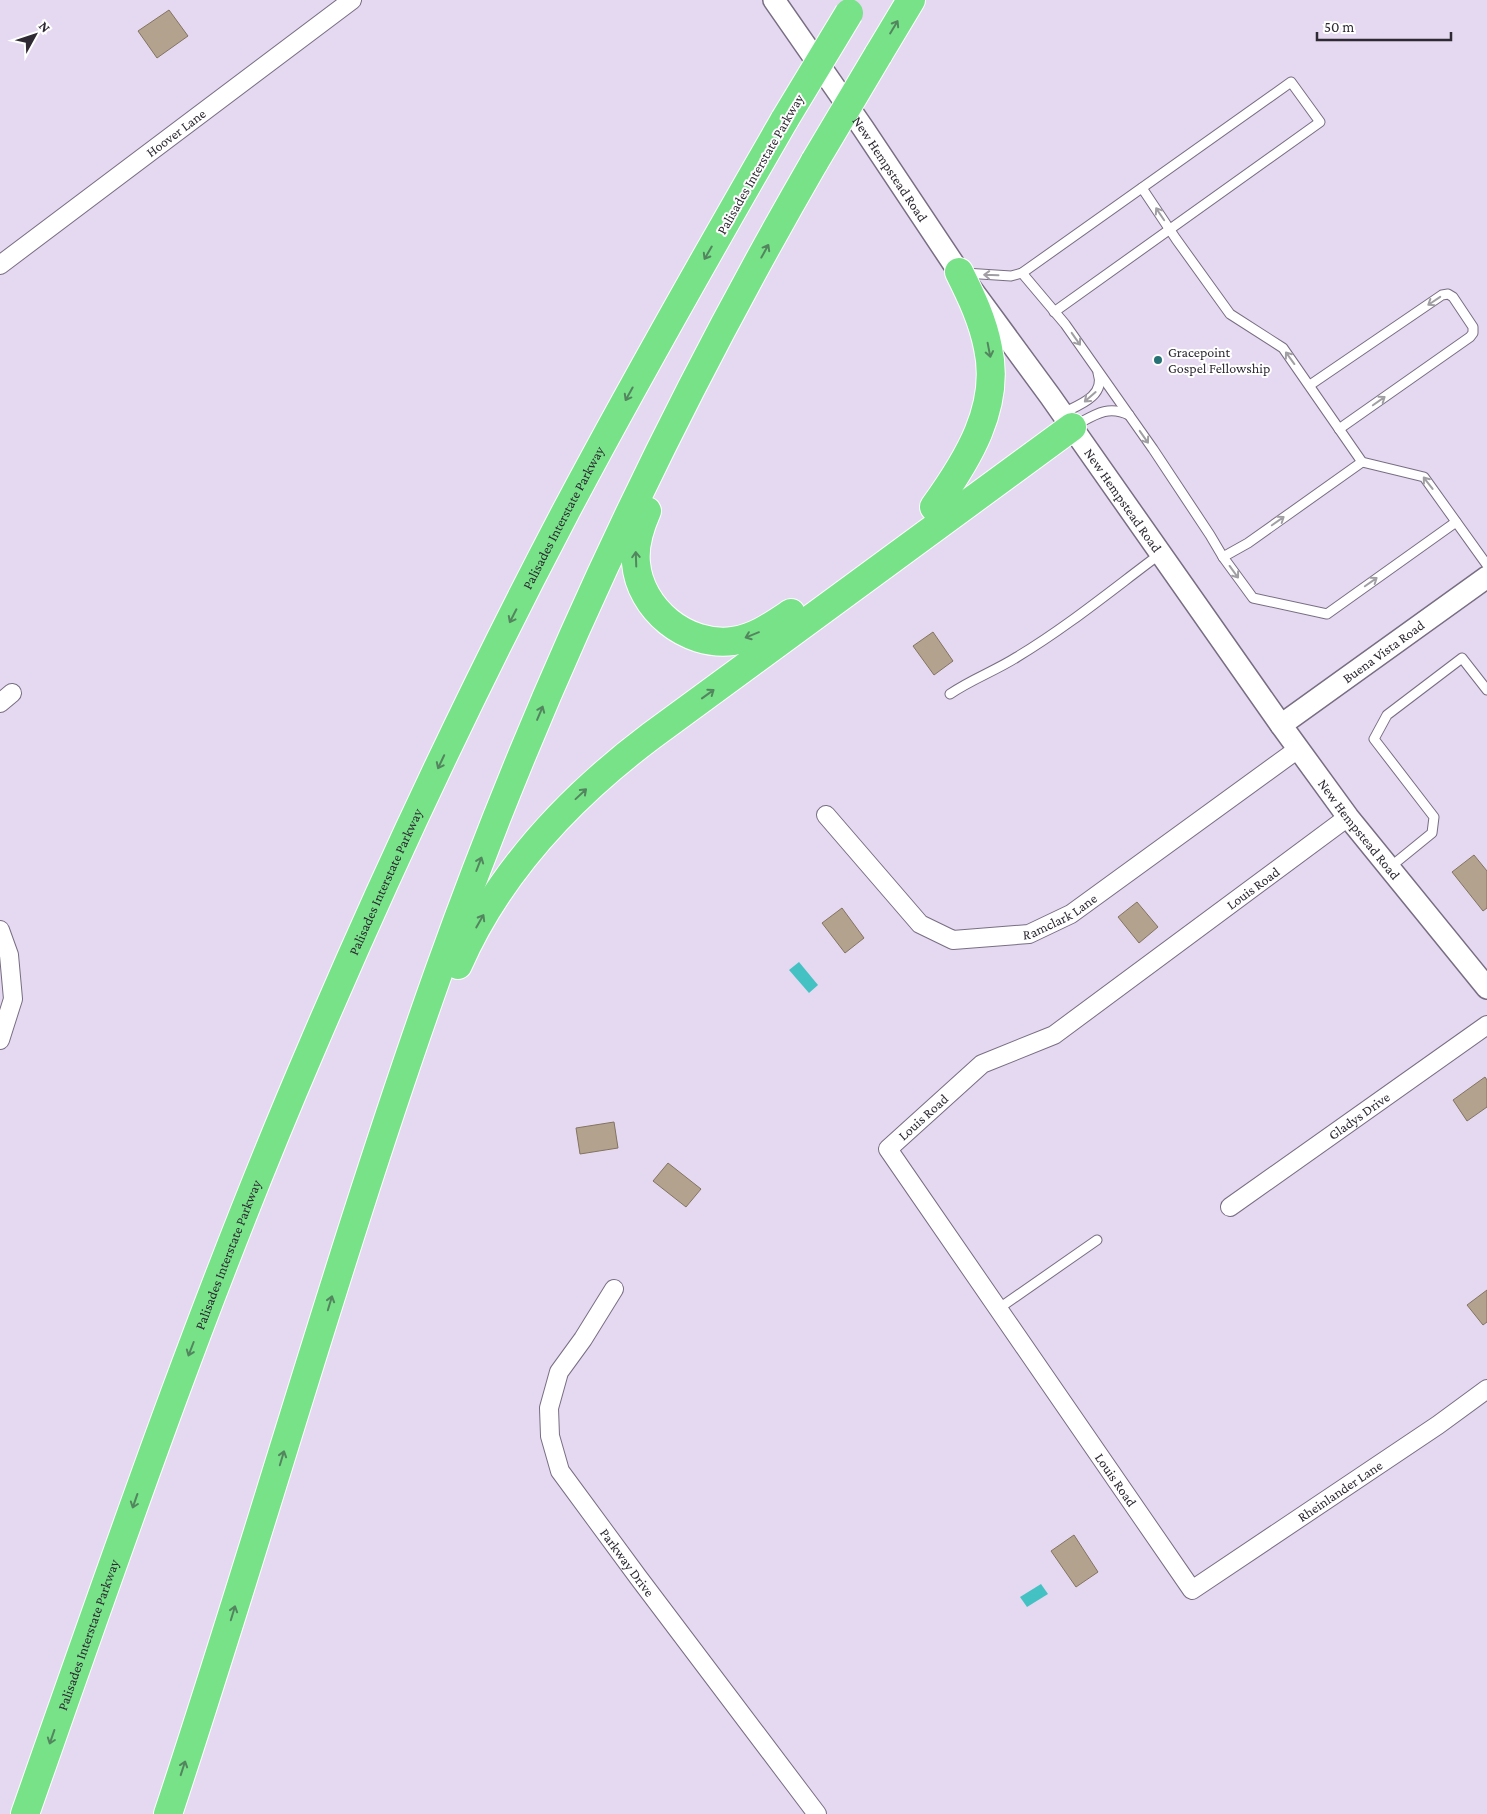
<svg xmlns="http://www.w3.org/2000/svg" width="1487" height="1814" font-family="'Crimson Pro',serif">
	<rect width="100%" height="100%" fill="#e5d9f1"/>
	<g fill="#44c2c3">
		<polygon points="799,962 818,985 809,993 789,970"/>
		<polygon points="1041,1584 1048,1594 1027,1607 1020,1597"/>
	</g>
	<g fill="#b3a38e" stroke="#837360">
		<polygon points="169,10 188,36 157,58 138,31"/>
		<polygon points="933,632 953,661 934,675 913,646"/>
		<polygon points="1474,855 1487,871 1487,908 1483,911 1452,872"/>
		<polygon points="1137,902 1158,927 1139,943 1118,917"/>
		<polygon points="842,908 864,938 845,953 822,923"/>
		<polygon points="1485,1077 1487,1080 1487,1107 1467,1121 1453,1100"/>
		<polygon points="614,1122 618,1148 580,1154 576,1128"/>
		<polygon points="668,1163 701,1189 686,1207 653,1181"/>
		<polygon points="1487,1290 1487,1322 1483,1325 1467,1305"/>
		<polygon points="1074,1535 1098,1572 1076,1587 1051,1551"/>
	</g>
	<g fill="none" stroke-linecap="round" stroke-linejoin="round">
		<g stroke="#786e83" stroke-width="11">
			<g id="service">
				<polyline points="1142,188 1176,239 1230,314 1283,348 1362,462 1424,477 1487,565"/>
				<polyline points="965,273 1011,276 1022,273 1291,82 1320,122 1054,312"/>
				<polyline points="1022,273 1065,324 1153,449 1210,535 1223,557 1253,598 1327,614 1456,522"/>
				<polyline points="1310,385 1442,295 1448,294 1453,297 1473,327 1473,333 1470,337 1339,429"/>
				<path d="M1063 413C1079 405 1106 396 1098 373"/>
				<path d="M1074 426C1093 416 1107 404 1129 415"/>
				<polyline points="1223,557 1248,543 1362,462"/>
				<path d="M950 694C972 679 995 671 1017 657 1067 627 1113 589 1160 554"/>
				<polyline points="1389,868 1432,833 1434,817 1374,739 1387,715 1462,658 1487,690"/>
				<polyline points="998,1309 1097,1240"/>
			</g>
		</g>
		<g stroke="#786e83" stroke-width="20">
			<g id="minor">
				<path id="s1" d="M0 265 352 0"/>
				<polyline points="0,703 12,693"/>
				<path id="s2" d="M826 815 920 924 953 940 1029 934 1071 914 1298 749"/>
				<path id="s3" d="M1348 817 1054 1035 982 1064 888 1149 1192 1590 1438 1425 1487 1389"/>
				<polyline points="0,930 9,955 13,999 0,1040"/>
				<path id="s4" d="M1230 1207 1487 1025"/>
				<path id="s5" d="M614 1289 583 1339 559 1372 549 1408 550 1436 560 1471 638 1577 817 1814"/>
			</g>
		</g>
		<g stroke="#786e83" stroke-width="24">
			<g id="tertiary">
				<path id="s6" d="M774 0 863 128 959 272 1050 396 1281 725 1348 817 1487 988"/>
				<path id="s7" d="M1281 725 1487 577"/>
			</g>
		</g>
		<g stroke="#fff" stroke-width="30">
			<g id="motorway">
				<polyline points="878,55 911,0"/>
				<path d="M934 507C967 461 1001 407 988 348 983 321 971 296 959 272"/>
				<path d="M647 511C640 527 634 545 636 563 640 609 686 647 733 641 755 638 773 625 791 613"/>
				<path d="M458 965C499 871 570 797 651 736L1072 427"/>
				<path id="s8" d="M25 1814C115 1558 203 1301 310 1052 388 869 473 688 566 511 636 379 710 249 785 119"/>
				<path d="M168 1814C261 1534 340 1249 439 971 539 691 666 419 815 161"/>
			</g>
		</g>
		<use href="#service" stroke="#fff" stroke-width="9"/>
		<use href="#minor" stroke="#fff" stroke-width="18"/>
		<use href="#tertiary" stroke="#fff" stroke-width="21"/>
		<use href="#motorway" stroke="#78e289" stroke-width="28"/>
		<g stroke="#fff" stroke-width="30" stroke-linecap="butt">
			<g id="motorway-bridge">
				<polyline points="785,119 849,13"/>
				<polyline points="815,161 878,55"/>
			</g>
		</g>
		<use href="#motorway-bridge" stroke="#78e289" stroke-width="28"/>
	</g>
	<defs><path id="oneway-shaft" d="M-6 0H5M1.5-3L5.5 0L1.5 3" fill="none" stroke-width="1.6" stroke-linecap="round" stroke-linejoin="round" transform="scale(1.25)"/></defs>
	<g stroke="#53865e">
		<use href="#oneway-shaft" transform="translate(894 27) rotate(-59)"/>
		<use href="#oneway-shaft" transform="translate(765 251) rotate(-61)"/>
		<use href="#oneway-shaft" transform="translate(708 253) rotate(120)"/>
		<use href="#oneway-shaft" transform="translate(989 350) rotate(79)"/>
		<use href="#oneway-shaft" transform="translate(629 394) rotate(119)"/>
		<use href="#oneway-shaft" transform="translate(636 559) rotate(-92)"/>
		<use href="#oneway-shaft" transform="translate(513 616) rotate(117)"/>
		<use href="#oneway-shaft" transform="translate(752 635) rotate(158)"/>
		<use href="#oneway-shaft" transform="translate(708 694) rotate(-36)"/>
		<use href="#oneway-shaft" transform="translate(540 713) rotate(-67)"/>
		<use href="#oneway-shaft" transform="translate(441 762) rotate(115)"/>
		<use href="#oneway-shaft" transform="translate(581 794) rotate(-43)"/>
		<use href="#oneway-shaft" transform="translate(479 864) rotate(-69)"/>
		<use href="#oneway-shaft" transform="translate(480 921) rotate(-60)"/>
		<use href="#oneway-shaft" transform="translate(330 1303) rotate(-73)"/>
		<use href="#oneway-shaft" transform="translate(191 1349) rotate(111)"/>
		<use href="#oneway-shaft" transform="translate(282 1458) rotate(-73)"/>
		<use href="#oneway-shaft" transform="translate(135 1501) rotate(109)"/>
		<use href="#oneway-shaft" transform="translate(233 1613) rotate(-73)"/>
		<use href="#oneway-shaft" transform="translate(52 1737) rotate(109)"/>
		<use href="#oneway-shaft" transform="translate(183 1768) rotate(-72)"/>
	</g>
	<g stroke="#a19fa3">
		<use href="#oneway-shaft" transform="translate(1160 214) rotate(-124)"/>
		<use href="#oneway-shaft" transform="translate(991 275) rotate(-178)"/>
		<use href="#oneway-shaft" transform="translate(1434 301) rotate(146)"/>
		<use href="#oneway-shaft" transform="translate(1076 339) rotate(55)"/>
		<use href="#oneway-shaft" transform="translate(1290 358) rotate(-126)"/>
		<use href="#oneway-shaft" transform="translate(1090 397) rotate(139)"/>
		<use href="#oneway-shaft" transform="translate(1379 401) rotate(-35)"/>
		<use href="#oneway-shaft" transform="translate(1144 437) rotate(55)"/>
		<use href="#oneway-shaft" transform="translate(1428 483) rotate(-128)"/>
		<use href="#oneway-shaft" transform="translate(1278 521) rotate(-35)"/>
		<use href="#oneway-shaft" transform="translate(1234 572) rotate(54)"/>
		<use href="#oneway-shaft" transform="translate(1371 582) rotate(-35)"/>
	</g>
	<circle fill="#267174" stroke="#fff" stroke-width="2" cx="1158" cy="360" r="5"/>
	<g text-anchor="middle" stroke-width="4" stroke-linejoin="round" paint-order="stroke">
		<g font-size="14" fill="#2e2932" stroke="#fff">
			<text dy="5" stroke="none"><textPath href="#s1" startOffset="220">Hoover Lane</textPath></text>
			<text transform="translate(760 164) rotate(-60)" y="5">Palisades Interstate Parkway</text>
			<text dy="5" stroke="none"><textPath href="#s6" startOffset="205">New Hempstead Road</textPath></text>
			<text dy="5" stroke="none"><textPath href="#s6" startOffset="610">New Hempstead Road</textPath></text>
			<text dy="5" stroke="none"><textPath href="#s8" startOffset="1405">Palisades Interstate Parkway</textPath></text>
			<text dy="5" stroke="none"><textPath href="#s7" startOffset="126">Buena Vista Road</textPath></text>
			<text dy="5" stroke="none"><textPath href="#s6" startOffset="1015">New Hempstead Road</textPath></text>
			<text dy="5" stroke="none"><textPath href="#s8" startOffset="1000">Palisades Interstate Parkway</textPath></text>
			<text transform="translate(1253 888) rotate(-36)" y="5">Louis Road</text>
			<text dy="5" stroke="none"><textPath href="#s2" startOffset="292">Ramclark Lane</textPath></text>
			<text dy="5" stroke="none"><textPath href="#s4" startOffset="158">Gladys Drive</textPath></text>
			<text transform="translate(923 1117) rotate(-42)" y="5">Louis Road</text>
			<text dy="5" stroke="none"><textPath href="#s8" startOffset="595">Palisades Interstate Parkway</textPath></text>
			<text dy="5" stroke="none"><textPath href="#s3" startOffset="972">Louis Road</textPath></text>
			<text dy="5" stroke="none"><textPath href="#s3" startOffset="1284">Rheinlander Lane</textPath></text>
			<text dy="5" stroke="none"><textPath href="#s5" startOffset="315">Parkway Drive</textPath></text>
			<text dy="5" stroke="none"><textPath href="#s8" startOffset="190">Palisades Interstate Parkway</textPath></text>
		</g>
		<g font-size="14" fill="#2e2932" stroke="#fff" text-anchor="start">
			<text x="1168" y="357">Gracepoint<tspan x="1168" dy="16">Gospel Fellowship</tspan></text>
		</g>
	</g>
	<g transform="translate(35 35) rotate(50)" stroke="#ffffff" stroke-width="4" paint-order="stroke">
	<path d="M0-4L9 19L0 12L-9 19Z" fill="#2e2932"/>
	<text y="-8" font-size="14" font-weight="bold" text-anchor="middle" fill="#2e2932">N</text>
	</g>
	<path d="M1317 32v8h134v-8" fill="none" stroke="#2e2932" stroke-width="2.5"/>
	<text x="1324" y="32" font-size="15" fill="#2e2932" stroke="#ffffff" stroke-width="4" paint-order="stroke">50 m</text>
</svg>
